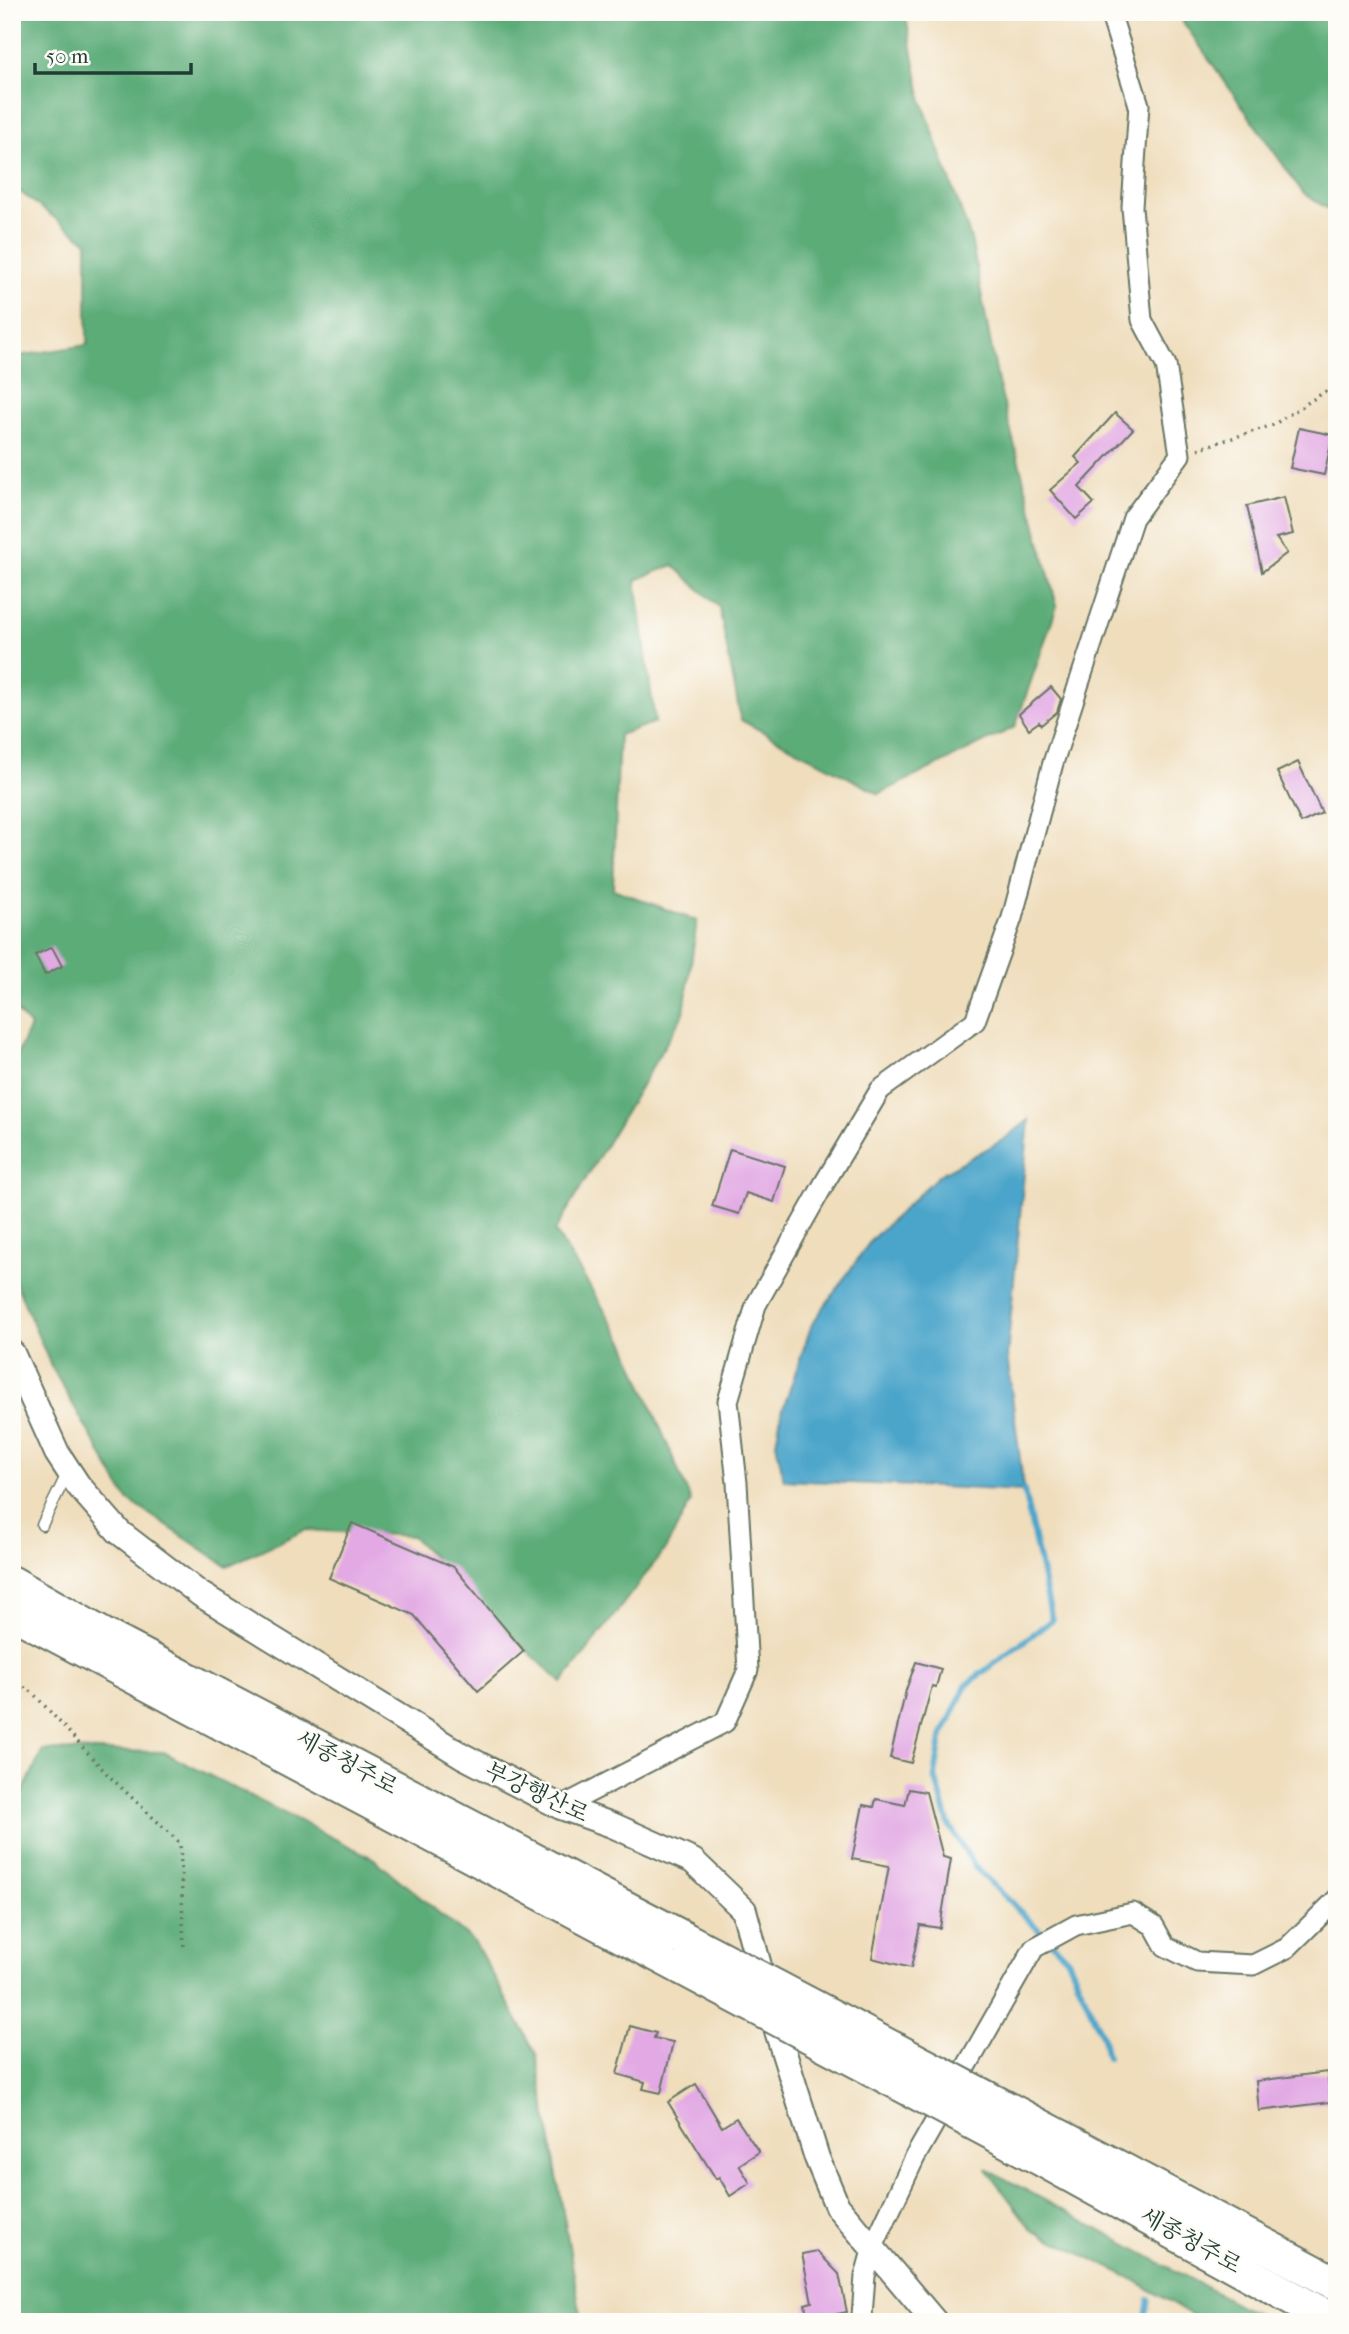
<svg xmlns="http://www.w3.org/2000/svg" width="1349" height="2334" font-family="'IM FELL French Canon','Noto Serif KR',serif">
	<rect width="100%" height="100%" fill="#fdfcf7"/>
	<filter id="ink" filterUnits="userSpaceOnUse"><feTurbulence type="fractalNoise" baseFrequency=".0143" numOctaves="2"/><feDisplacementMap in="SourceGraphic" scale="14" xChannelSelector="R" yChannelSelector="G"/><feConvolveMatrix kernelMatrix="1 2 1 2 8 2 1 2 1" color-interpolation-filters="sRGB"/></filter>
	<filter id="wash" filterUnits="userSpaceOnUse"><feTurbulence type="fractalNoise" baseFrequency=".00686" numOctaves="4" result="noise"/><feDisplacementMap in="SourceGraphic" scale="28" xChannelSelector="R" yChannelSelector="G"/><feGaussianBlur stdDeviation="1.57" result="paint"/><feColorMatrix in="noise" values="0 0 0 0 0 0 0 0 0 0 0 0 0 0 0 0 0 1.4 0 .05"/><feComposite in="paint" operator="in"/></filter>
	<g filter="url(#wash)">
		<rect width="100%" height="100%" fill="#efddbc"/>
		<g fill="#5cac78" stroke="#3e7456" stroke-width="2">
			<polygon points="12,12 905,12 922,101 971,239 998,382 1057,606 1015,727 879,794 741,720 719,607 673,565 636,580 655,722 619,735 613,889 697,921 684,1013 555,1231 625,1343 691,1501 666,1548 562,1683 488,1614 412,1536 305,1530 227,1566 127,1499 51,1366 12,1274 12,1066 30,1026 12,1007 12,357 87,345 87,242 12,186"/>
			<polygon points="1176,12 1337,12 1337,215 1303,193"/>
			<polygon points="43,1750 163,1752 373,1858 475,1943 536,2053 582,2322 12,2322 12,1801 17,1804"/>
			<polygon points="987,2170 987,2169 1270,2322 1203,2322 1129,2277 1032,2230"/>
		</g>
		<polygon fill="#4ca5ca" stroke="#36717f" stroke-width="2" points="1029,1120 1007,1356 1024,1491 784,1480 776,1443 781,1415 812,1324 872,1239 939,1175 1003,1140"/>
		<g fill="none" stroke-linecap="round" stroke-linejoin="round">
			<g stroke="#4ca5ca" stroke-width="6">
				<polyline points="1024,1491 1052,1620 966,1685 941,1739 935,1776 949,1825 975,1867 1068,1959 1103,2038 1107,2058"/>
				<polyline points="1145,2322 1149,2299"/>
			</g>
		</g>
		<g id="blocks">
			<g fill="#e2a9e4">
				<polygon points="1115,413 1133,429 1079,487 1094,503 1076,519 1050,490 1081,463 1075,457"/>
				<polygon points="1299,428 1333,435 1324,475 1290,468"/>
				<polygon points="1284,497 1293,534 1276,538 1287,553 1262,572 1247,506"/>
				<polygon points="1051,687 1061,699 1057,712 1041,725 1039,722 1029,729 1019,714"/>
				<polygon points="1298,762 1322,813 1301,823 1277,772"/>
				<polygon points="52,947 62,966 45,975 35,955"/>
				<polygon points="730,1149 785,1166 774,1202 746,1193 739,1214 712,1206"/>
				<polygon points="352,1523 454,1567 524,1651 478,1691 414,1615 329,1578"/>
				<polygon points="916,1662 941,1669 936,1687 932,1686 911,1763 890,1758 906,1690"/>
				<polygon points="909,1789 926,1792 943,1857 951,1859 940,1928 920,1925 911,1968 872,1958 889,1866 852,1859 863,1805 874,1807 876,1799 905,1805"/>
				<polygon points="630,2026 656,2033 654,2038 673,2042 661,2093 643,2089 645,2082 617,2074"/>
				<polygon points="1327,2072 1331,2102 1259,2111 1256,2081"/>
				<polygon points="696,2084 722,2127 736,2118 759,2152 739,2165 750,2183 730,2196 719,2177 716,2179 668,2102"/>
				<polygon points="817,2251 839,2274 847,2312 808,2320 805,2304 812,2302 802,2254"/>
			</g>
		</g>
	</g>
	<g filter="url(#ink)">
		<use href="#blocks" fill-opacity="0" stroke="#687564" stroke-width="2"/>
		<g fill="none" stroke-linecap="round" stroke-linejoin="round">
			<g stroke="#687564" stroke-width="13">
				<polyline id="service" points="42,1525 68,1472"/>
			</g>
			<g stroke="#687564" stroke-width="23">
				<g id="minor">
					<polyline points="561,1807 725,1722 748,1670 737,1483 728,1401 756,1305 825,1182 880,1090 975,1021 1012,918 1053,763 1133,518 1180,455 1166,365 1142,320 1132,207 1139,105 1110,12"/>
					<polyline points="865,2322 862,2316 865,2276 873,2247 915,2157 1034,1948 1076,1925 1133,1913 1154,1926 1165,1946 1197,1962 1253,1965 1287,1948 1337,1899"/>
				</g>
			</g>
			<g stroke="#687564" stroke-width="28">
				<polyline id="tertiary" points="12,1353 57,1453 78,1485 119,1532 200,1594 463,1756 561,1807 612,1825 693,1861 744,1910 773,2018 817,2158 837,2206 935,2322"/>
			</g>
			<g stroke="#687564" stroke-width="37">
				<g id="trunk">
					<polyline points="12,1583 103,1635 683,1938"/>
					<polyline points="12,1612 682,1968"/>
					<polyline points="1063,2138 1337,2284"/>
					<polyline points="1045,2161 1336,2322"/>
				</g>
			</g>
			<g stroke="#687564" stroke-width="3.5" stroke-dasharray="2 5" stroke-linecap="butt">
				<polyline points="1198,449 1273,425 1337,384"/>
				<polyline points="12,1680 32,1692 108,1775 180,1843 184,1950"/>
			</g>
			<use href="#service" stroke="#fff" stroke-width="10"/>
			<use href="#minor" stroke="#fff" stroke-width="19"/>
			<use href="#tertiary" stroke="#fff" stroke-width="24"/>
			<use href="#trunk" stroke="#fff" stroke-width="33"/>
			<g stroke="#687564" stroke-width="37" stroke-linecap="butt">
				<g id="trunk-bridge">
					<polyline points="683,1938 1063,2138"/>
					<polyline points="682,1968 1045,2161"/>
				</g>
			</g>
			<use href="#trunk-bridge" stroke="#fff" stroke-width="33"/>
		</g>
	</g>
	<g text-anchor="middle" stroke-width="5" stroke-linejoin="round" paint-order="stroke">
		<g font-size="23" fill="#1f3d34" stroke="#fdfcf7">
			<text transform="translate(347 1762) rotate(28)" y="8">세종청주로</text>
			<text transform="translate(537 1792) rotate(25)" y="8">부강행산로</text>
			<text transform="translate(1191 2240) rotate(29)" y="8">세종청주로</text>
		</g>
	</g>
	<rect width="1349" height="2334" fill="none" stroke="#fdfcf7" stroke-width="42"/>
	<path d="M35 63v10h156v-10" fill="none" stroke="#1f3d34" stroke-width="3.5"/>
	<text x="46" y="63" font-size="21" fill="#1f3d34" stroke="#fdfcf7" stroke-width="5" paint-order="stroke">50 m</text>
</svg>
